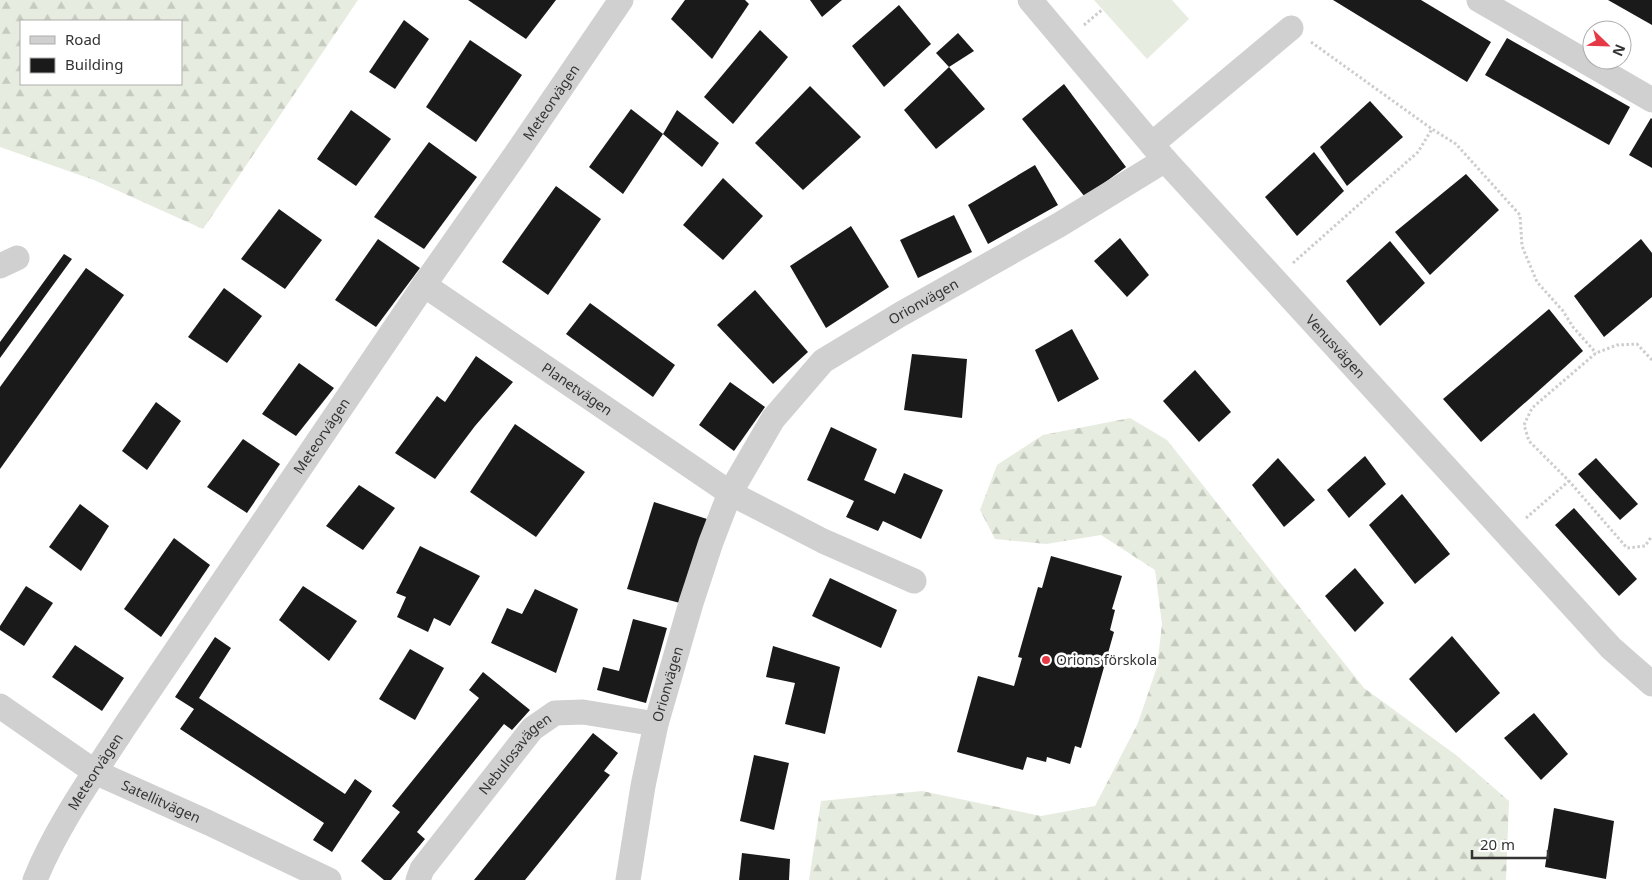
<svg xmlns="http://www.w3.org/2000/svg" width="1652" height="880" font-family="'Noto Sans',sans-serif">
	<defs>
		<pattern id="forest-firs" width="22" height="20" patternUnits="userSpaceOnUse" patternTransform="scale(1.25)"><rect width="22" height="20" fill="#e6ecdf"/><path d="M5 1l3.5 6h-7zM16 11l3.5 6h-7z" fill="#c6cbc0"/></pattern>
	</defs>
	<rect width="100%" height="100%" fill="#fff"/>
	<polygon fill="#e6ecdf" points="1094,0 1172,0 1189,19 1147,59"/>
	<g fill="url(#forest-firs)" fill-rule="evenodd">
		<path d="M0 0H358L203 229 94 180 0 147ZM21 21H181V84H21Z"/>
		<polygon points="1130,418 1167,440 1364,688 1456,755 1509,801 1506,880 809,880 821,801 922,791 1041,816 1095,806 1138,723 1157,667 1162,624 1155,570 1101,535 1046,544 995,539 980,510 997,465 1043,435"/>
	</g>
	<g fill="#1a1a1a">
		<polygon points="468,0 556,0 526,39"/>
		<polygon points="685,0 745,0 749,4 712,59 671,19"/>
		<polygon points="810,0 842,0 822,17"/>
		<polygon points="1333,0 1421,0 1491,42 1467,82"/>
		<polygon points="1608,0 1652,0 1652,25"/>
		<polygon points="899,5 931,44 884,87 852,46"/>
		<polygon points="404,20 429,39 395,89 369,72"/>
		<polygon points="760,30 788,57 733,124 704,97"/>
		<polygon points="958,33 974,51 949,67 936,53"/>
		<polygon points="1507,38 1630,107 1609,145 1485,75"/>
		<polygon points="470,40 522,75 476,142 426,107"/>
		<polygon points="949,67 985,109 936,149 904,110"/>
		<polygon points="1064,84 1126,167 1085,197 1022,119"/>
		<polygon points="810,86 861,137 803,190 755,143"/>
		<polygon points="1370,101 1403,137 1347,186 1320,147"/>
		<polygon points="631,109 663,134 623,194 589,167"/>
		<polygon points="351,110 391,139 356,186 317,159"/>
		<polygon points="677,110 719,143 702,167 663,134"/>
		<polygon points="1651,118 1652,119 1652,168 1629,155"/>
		<polygon points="429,142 477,177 424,249 374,217"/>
		<polygon points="1314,152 1344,191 1297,236 1265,197"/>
		<polygon points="1035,165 1058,205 988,244 968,205"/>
		<polygon points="1466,174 1499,210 1430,275 1395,232"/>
		<polygon points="723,178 763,216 723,260 683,225"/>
		<polygon points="556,186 601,219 548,295 502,262"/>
		<polygon points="279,209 322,240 285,289 241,259"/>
		<polygon points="954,215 972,252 918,278 900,240"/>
		<polygon points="851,226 889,287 826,328 790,266"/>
		<polygon points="1120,238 1149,275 1127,297 1094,261"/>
		<polygon points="378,239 420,268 376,327 335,300"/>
		<polygon points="1641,239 1652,253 1652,297 1604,337 1574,296"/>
		<polygon points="1390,241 1425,283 1380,326 1346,281"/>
		<polygon points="64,254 72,259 0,358 0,342"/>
		<polygon points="86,268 124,295 0,469 0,387"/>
		<polygon points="224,288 262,316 227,363 188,337"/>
		<polygon points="755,290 808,352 773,384 717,325"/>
		<polygon points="590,303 675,365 653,397 566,334"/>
		<polygon points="1549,309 1583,351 1481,442 1443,399"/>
		<polygon points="1072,329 1099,379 1058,402 1035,350"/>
		<polygon points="912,354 967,359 962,418 904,410"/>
		<polygon points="476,356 513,382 475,426 435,479 395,453 437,396 445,402"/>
		<polygon points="299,363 334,388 296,436 262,414"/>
		<polygon points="1195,370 1231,412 1199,442 1163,401"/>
		<polygon points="730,382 765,407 734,451 699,425"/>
		<polygon points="156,402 181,421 147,470 122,451"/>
		<polygon points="515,424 585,472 536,537 470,492"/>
		<polygon points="831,427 877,449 864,480 895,494 904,473 943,490 921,539 883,521 878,531 846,517 854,501 807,480"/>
		<polygon points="243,439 280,464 247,513 207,487"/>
		<polygon points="1365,456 1386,484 1349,518 1327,490"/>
		<polygon points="1278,458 1315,500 1284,527 1252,485"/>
		<polygon points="1596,458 1638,504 1620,520 1578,474"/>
		<polygon points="359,485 395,508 363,550 326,526"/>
		<polygon points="1402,494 1450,554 1415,584 1369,525"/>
		<polygon points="654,502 707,519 680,603 627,589"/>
		<polygon points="80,504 109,526 81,571 49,547"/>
		<polygon points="1574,508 1637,579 1619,596 1555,525"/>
		<polygon points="174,538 210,565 161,637 124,609"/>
		<polygon points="420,546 480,576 450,626 434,618 428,632 397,617 406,597 396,593"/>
		<polygon points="1051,556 1122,576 1112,609 1115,610 1110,630 1114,632 1081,748 1075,746 1070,764 1047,757 1046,762 1027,757 1023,770 957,752 978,676 1014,686 1022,658 1018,657 1038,587 1042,588"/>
		<polygon points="1355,568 1384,603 1355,632 1325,596"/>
		<polygon points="830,578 897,610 881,648 812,616"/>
		<polygon points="26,586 53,603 24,646 0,630 0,626"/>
		<polygon points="303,586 357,621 329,661 279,620"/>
		<polygon points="535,589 578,609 556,673 491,643 507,608 522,614"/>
		<polygon points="633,619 667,628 646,703 597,690 603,667 619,671"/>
		<polygon points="1452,636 1500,693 1456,733 1409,679"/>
		<polygon points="215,637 231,648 199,698 345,794 355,779 372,791 332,852 313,840 324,823 180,729 194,709 175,697"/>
		<polygon points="75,645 124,678 102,711 52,677"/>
		<polygon points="773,646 840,667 825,734 785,724 795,683 766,677"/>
		<polygon points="410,649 444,668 415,720 379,699"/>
		<polygon points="483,672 530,710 512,730 504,724 417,832 425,839 391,880 384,880 361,861 400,812 392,806 479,698 469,690"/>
		<polygon points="1534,713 1568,754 1541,780 1504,738"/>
		<polygon points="593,733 618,753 604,771 610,775 525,880 474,880"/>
		<polygon points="754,755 789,763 774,830 740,821"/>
		<polygon points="1554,808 1614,821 1606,879 1545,867"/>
		<polygon points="742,853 790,859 789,880 739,880"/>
	</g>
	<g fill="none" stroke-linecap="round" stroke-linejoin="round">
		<g stroke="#cdcdcd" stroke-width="3" stroke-dasharray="2.5 2.5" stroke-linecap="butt">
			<polyline points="1084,25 1103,9"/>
			<polyline points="1311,42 1432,129"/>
			<polyline points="1293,263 1418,152 1432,129 1456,144 1520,215 1522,246 1537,282 1563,311 1573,327 1596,353"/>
			<polyline points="1652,360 1637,344 1617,345 1596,353 1532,408 1524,425 1529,441 1569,481 1627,548 1645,546 1652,536"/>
			<polyline points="1526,518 1569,481"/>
		</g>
		<g stroke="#d0d0d0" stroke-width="25">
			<path id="s1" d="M1030 0 1165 160 1611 648 1652 684"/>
			<polyline points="1479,0 1652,100"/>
			<polyline points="1152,144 1291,28"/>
			<polyline points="0,266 17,258"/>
			<path id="s2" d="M424 285 730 493 823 541 914 581"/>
			<path id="s3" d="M0 706 95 772 209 823 329 880"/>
			<path id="s4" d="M35 880C56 827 94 774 125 726L424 285 516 154 621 0"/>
			<path id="s5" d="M418 880 422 869 532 729 555 713 583 712 656 724"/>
			<path id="s6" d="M628 880 643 786 656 724 691 603 711 542 730 493 773 419 823 361 901 314 1059 225 1165 160"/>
		</g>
	</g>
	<circle fill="#e63946" stroke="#fff" stroke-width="2" cx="1046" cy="660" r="5"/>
	<g text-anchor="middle" stroke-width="5" stroke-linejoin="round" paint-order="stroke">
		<g font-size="14" fill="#333" stroke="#fff">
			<text dy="5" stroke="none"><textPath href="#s4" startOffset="934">Meteorvägen</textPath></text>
			<text dy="5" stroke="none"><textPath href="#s6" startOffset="680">Orionvägen</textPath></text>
			<text dy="5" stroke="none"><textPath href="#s1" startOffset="462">Venusvägen</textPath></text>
			<text dy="5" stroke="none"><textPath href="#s2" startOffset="185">Planetvägen</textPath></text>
			<text dy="5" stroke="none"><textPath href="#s4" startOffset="529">Meteorvägen</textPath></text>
			<text dy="5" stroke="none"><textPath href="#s6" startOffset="200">Orionvägen</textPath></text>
			<text dy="5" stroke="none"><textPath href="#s5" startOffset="160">Nebulosavägen</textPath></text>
			<text dy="5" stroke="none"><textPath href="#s4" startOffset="124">Meteorvägen</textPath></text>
			<text dy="5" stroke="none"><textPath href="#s3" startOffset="188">Satellitvägen</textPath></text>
		</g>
		<g font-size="14" fill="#333" stroke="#fff" text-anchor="start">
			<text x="1056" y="665">Orions förskola</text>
		</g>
	</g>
	<rect x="20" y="20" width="162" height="65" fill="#ffffff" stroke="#adadad"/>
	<rect x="30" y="36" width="25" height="8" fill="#d0d0d0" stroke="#adadad"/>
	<text x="65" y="45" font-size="15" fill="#333333">Road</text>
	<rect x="30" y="58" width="25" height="15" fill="#1a1a1a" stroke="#adadad"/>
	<text x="65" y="70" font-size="15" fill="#333333">Building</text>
	<g transform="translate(1607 45) rotate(113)"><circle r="24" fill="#ffffff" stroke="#adadad"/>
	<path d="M0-4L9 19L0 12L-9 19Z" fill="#e63946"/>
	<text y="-8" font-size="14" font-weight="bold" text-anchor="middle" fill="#333333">N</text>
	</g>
	<path d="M1472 850v8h76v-8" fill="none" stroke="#333333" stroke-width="2.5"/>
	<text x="1480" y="850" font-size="15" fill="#333333" stroke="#ffffff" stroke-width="4" paint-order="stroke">20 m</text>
</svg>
